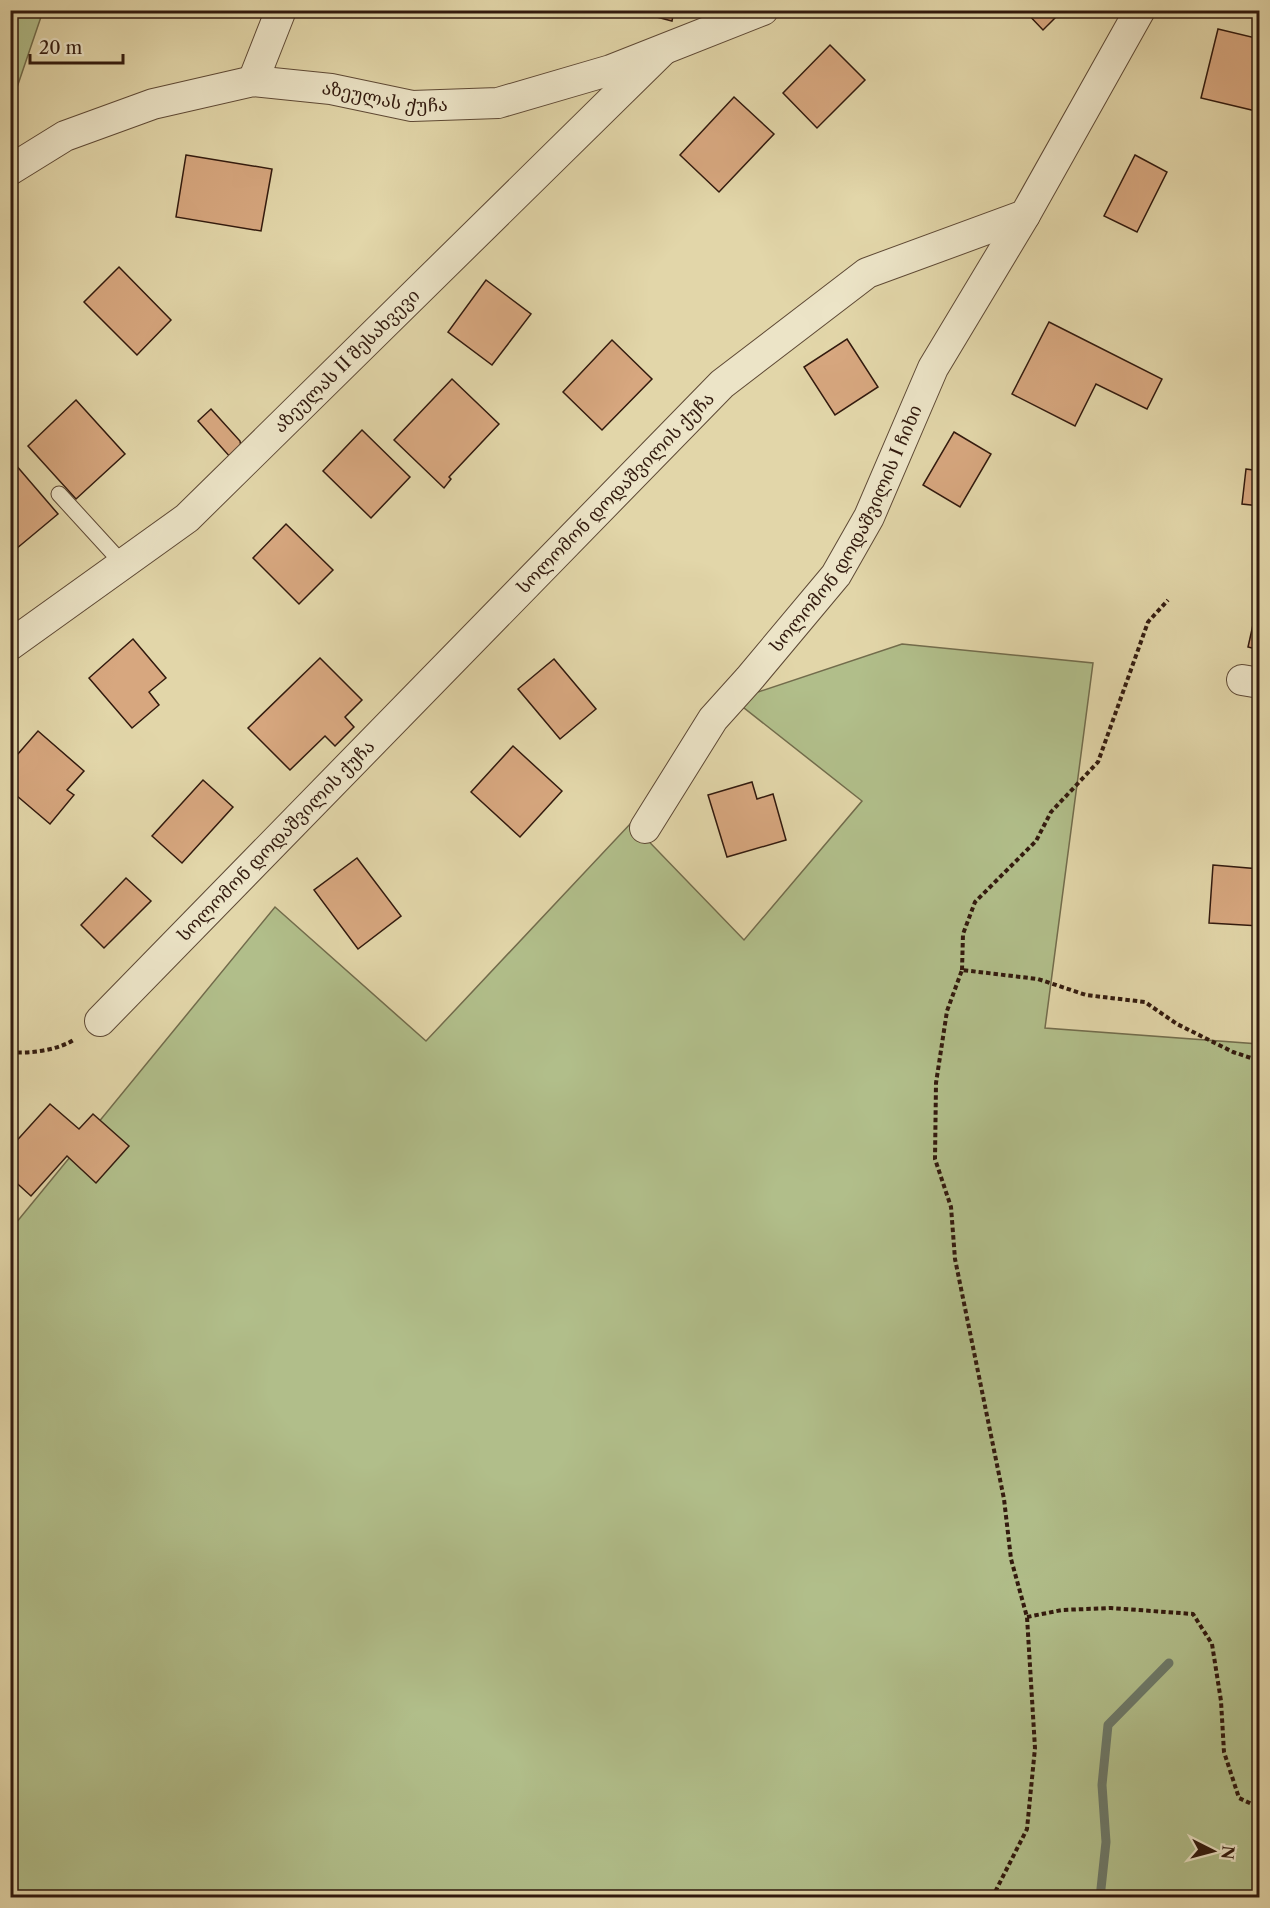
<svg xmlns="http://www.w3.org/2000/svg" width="1270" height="1908" font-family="'Libre Caslon Text','Noto Serif Georgian',serif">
	<rect width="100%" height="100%" fill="#e2d6a9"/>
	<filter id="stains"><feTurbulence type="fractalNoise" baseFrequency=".00333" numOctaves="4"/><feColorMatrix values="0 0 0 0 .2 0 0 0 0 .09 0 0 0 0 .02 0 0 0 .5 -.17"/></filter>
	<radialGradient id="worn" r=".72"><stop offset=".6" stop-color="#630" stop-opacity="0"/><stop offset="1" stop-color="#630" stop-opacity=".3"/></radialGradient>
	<g fill="#b1be8a" stroke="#726c4c" stroke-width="1.5">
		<polygon points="11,10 43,11 11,105 10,11"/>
		<polygon points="902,644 1093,663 1045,1028 1259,1044 1259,1897 11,1898 11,1229 275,907 426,1041 631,823 744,940 862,801 734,700"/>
	</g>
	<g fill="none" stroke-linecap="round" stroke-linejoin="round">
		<polyline stroke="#6d7969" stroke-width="9" points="1100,1898 1106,1842 1102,1785 1108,1725 1169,1663"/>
	</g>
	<g fill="#d7a77f" stroke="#321a0e" stroke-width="1.5">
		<polygon points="630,10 674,10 672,21"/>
		<polygon points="1024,10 1063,10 1043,30"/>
		<polygon points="1218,29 1260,39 1260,112 1201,98"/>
		<polygon points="830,45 865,80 817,128 783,93"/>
		<polygon points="734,97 774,134 719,192 680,155"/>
		<polygon points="186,155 272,169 261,231 176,217"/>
		<polygon points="1135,155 1167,172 1137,232 1104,216"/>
		<polygon points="119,267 171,320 137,355 84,302"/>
		<polygon points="486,280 531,314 492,365 448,332"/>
		<polygon points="1049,322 1162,379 1147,409 1096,384 1075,426 1012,394"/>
		<polygon points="847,339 878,387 835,415 804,367"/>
		<polygon points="612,340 652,379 602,430 563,392"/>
		<polygon points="452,379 499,424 449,477 451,479 444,488 394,440"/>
		<polygon points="76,400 125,454 76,499 28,446"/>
		<polygon points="211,409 240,441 241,447 231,458 198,421"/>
		<polygon points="362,430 410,477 371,518 323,471"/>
		<polygon points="954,432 991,454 960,507 923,485"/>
		<polygon points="15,464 58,514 10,554 10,469"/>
		<polygon points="1246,469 1260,471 1260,506 1242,504"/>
		<polygon points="286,524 333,570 299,604 253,558"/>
		<polygon points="1260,594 1260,650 1248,647"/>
		<polygon points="133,639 166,678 149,692 159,705 132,728 89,678"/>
		<polygon points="320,658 362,700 345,717 354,727 335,746 325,736 290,770 248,728"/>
		<polygon points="554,659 596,709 560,739 518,689"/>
		<polygon points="38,731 84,771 67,790 74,795 50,824 10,790 10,763"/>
		<polygon points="513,746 562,791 520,837 471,792"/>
		<polygon points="203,780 233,807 182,863 152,836"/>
		<polygon points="752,782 757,799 773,794 786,840 727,857 708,795"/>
		<polygon points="357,858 401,916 358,949 314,890"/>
		<polygon points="1213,865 1260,869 1260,926 1209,923"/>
		<polygon points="126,878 151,901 104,948 81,925"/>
		<polygon points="50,1104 79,1129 93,1114 129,1146 96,1183 67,1156 31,1196 10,1177 10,1148"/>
	</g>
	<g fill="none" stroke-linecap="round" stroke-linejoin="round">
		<g stroke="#5e4935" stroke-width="17">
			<polyline id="lane" points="59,494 123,564"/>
		</g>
		<g stroke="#5e4935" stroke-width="32">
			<g id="street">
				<polyline points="253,81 281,10"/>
				<path id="s1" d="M10 170 65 136 153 104 253 81 331 89 412 106 498 103 611 70 763 10"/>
				<path id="s2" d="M10 645 187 518 662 51"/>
				<polyline points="1242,680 1260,683"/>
				<path id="s3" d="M645 828 713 719 749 679 836 575 869 517 933 368 1025 215"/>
				<path id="s4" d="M100 1021 722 384 867 273 1025 215 1140 10"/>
			</g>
		</g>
		<g stroke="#321a0e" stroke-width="4" stroke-dasharray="4.5 3" stroke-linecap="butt">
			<polyline points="962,970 963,934 975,902 1036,841 1051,812 1098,762 1148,622 1168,600"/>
			<path d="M10 1052C30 1054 59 1050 75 1039"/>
			<polyline points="1027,1617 1062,1610 1111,1608 1193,1614 1212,1644 1221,1701 1224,1752 1239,1798 1260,1808"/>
			<polyline points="992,1898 1027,1829 1035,1748 1027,1617 1011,1559 1004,1499 955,1259 951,1207 935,1159 936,1083 947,1011 962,970 1038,979 1086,995 1145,1002 1177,1024 1233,1052 1260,1061"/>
		</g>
		<use href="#lane" stroke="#ece4c7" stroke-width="15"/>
		<use href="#street" stroke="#ece4c7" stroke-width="30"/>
	</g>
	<g text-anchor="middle" stroke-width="6" stroke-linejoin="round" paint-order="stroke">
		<g font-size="18" fill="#321a0e" stroke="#ece4c7">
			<text dy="6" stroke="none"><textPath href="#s1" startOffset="394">აზეულას ქუჩა</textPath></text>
			<text dy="6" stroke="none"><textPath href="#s2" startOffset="442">აზეულას II შესახვევი</textPath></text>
			<text dy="6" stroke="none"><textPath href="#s4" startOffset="738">სოლომონ დოდაშვილის ქუჩა</textPath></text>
			<text dy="6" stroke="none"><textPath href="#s3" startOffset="363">სოლომონ დოდაშვილის I ჩიხი</textPath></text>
			<text dy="6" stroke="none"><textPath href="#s4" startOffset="252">სოლომონ დოდაშვილის ქუჩა</textPath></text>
		</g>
	</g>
	<rect width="1270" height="1908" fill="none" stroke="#e2d6a9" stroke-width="36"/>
	<rect x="12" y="12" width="1246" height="1884" fill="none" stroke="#321a0e" stroke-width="3"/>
	<rect x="18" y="18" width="1234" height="1872" fill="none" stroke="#321a0e" stroke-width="1.5"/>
	<g transform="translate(1213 1851) rotate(96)" stroke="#ece4c7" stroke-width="4.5" paint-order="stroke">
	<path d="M0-4.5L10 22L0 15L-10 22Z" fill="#321a0e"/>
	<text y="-9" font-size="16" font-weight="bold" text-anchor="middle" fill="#321a0e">N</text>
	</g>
	<path d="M30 54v9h93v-9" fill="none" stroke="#321a0e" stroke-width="3"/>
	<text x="39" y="54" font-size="18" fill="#321a0e" stroke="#ece4c7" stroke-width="4.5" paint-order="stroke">20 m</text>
	<rect width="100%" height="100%" filter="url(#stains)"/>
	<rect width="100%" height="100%" fill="url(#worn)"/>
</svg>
